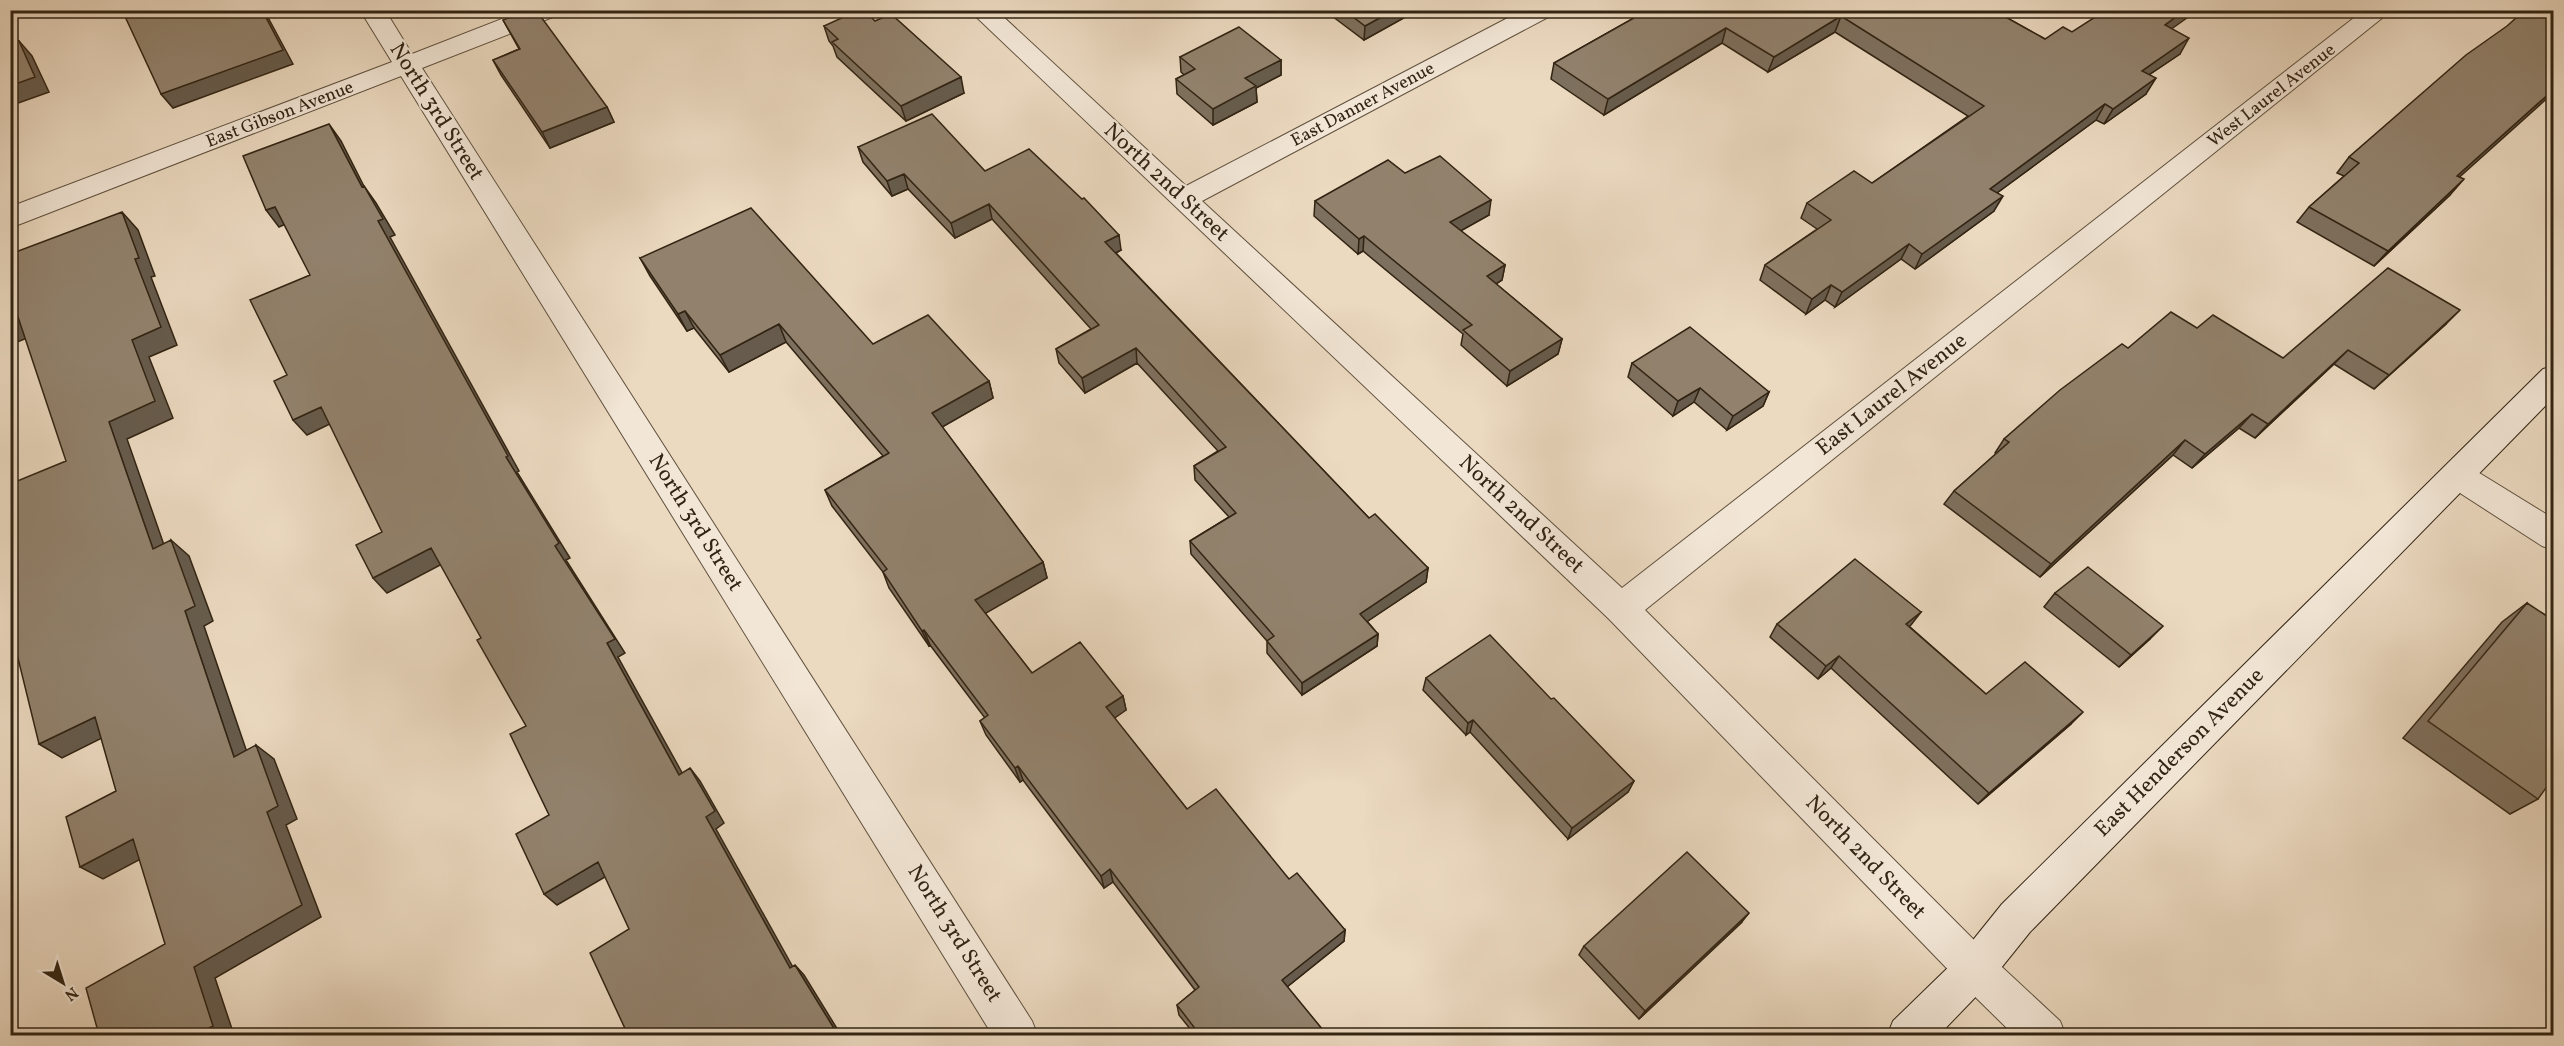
<svg xmlns="http://www.w3.org/2000/svg" width="2564" height="1046" viewBox="0 0 2564 1046" font-family="Vollkorn,serif">
<style>
.lines{fill:none;stroke-linecap:round;stroke-linejoin:round}
.street-casing{stroke:#60513e;stroke-width:2}
.secondary-casing{stroke:#322413;stroke-width:2}
.street{fill:#f2e6d6;fill-rule:evenodd}
.secondary{fill:#f2e6d6;fill-rule:evenodd}
.wall{fill:#7e705e;stroke:#322413;stroke-width:1.5}
.shaded-wall{fill:#665b4c;stroke:#322413;stroke-width:1.5}
.building{fill:#92826d;stroke:#322413;stroke-width:1.5}
.labels{text-anchor:middle;dominant-baseline:central;stroke-width:4.5;stroke-linejoin:round;paint-order:stroke}
.far-street-label{font-size:18px;fill:#322413;stroke:#f2e6d6}
.street-label{font-size:22px;fill:#322413;stroke:#f2e6d6}
</style>
<rect width="100%" height="100%" fill="#ebd9c0"/>
<filter id="stains"><feTurbulence type="fractalNoise" baseFrequency=".00333" numOctaves="4"/><feColorMatrix values="0 0 0 0 .2 0 0 0 0 .09 0 0 0 0 .02 0 0 0 .5 -.17"/></filter>
<radialGradient id="worn" r=".72"><stop offset=".6" stop-color="#630" stop-opacity="0"/><stop offset="1" stop-color="#630" stop-opacity=".3"/></radialGradient>
<g class="lines">
<defs>
<path id="street" d="M 360,10 L 385,10 L 412,54 L 525,10 L 561,10 L 558,15 L 422,68 L 1032,1021 L 1038,1036 L 993,1036 L 401,76 L 10,228 L 10,207 L 392,62 Z
M 969,10 L 996,10 L 1186,186 L 1523,10 L 1555,10 L 1552,15 L 1202,201 L 1622,588 L 2364,10 L 2392,10 L 1645,610 L 1989,955 L 2060,1021 L 2066,1036 L 2015,1036 L 1961,983 L 1609,619 Z
M 2457,462 L 2468,466 L 2554,519 L 2554,550 L 2542,546 L 2446,484 L 2441,475 L 2446,466 Z"/>
<path id="secondary" d="M 2554,366 L 2554,397 L 2030,932 L 1989,983 L 1938,1036 L 1887,1036 L 1893,1021 L 1961,955 L 2002,904 L 2543,369 Z"/>
</defs>
<use href="#street" class="street-casing"/>
<use href="#secondary" class="secondary-casing"/>
<use href="#street" class="street"/>
<use href="#secondary" class="secondary"/>
</g>
<path class="wall" d="M 1324,10 L 1418,10 L 1364,40 Z
M 1648,10 L 1993,10 L 2045,39 L 2072,32 L 2172,29 L 2180,54 L 2149,75 L 2146,94 L 2104,124 L 2096,120 L 1997,193 L 1994,211 L 1915,269 L 1901,259 L 1835,307 L 1825,300 L 1806,314 L 1760,280 L 1765,265 L 1817,229 L 1801,218 L 1807,203 L 1872,183 L 1968,116 L 1835,32 L 1768,72 L 1722,43 L 1604,115 L 1551,79 L 1554,63 Z
M 503,20 L 607,107 L 614,122 L 550,148 L 501,75 L 493,60 L 519,49 Z
M 875,21 L 964,93 L 906,121 L 837,57 L 833,46 L 829,41 L 824,26 Z
M 1180,57 L 1281,60 L 1281,75 L 1256,88 L 1257,102 L 1213,125 L 1177,94 L 1176,79 L 1184,75 L 1181,72 Z
M 858,147 L 985,171 L 1121,250 L 1116,253 L 1369,518 L 1428,568 L 1426,582 L 1367,621 L 1378,634 L 1377,646 L 1302,695 L 1267,653 L 1267,641 L 1191,554 L 1190,541 L 1229,517 L 1195,480 L 1194,466 L 1218,451 L 1137,363 L 1085,393 L 1059,363 L 1056,349 L 1091,329 L 992,219 L 955,238 L 908,189 L 892,196 L 863,162 Z
M 2349,157 L 2460,177 L 2450,195 L 2374,266 L 2297,222 L 2309,207 L 2344,176 L 2337,173 Z
M 1405,173 L 1489,215 L 1460,231 L 1505,265 L 1502,280 L 1496,284 L 1562,339 L 1558,354 L 1507,386 L 1461,345 L 1463,334 L 1363,251 L 1358,254 L 1314,216 L 1315,201 Z
M 640,258 L 873,344 L 989,381 L 993,398 L 942,427 L 1043,562 L 1047,578 L 985,613 L 1032,673 L 1123,696 L 1126,710 L 1114,718 L 1187,809 L 1289,879 L 1345,930 L 1344,941 L 1287,987 L 1327,1035 L 1195,1035 L 1179,1015 L 1177,1005 L 1195,990 L 1113,882 L 1104,888 L 1023,780 L 1020,782 L 986,735 L 980,721 L 985,718 L 930,645 L 929,646 L 889,588 L 883,572 L 832,506 L 825,490 L 883,456 L 786,342 L 729,372 L 694,328 L 687,331 L 650,276 Z
M 2445,325 L 2374,389 L 2334,364 L 2255,438 L 2239,428 L 2192,468 L 2173,455 L 2040,577 L 1944,504 L 1954,491 L 1996,454 L 1995,453 L 2004,439 L 2128,348 L 2197,328 L 2283,358 Z
M 1632,363 L 1769,392 L 1763,406 L 1727,430 L 1694,402 L 1673,416 L 1628,377 Z
M 2055,593 L 2150,639 L 2119,667 L 2044,607 Z
M 2527,603 L 2538,799 L 2510,814 L 2403,738 L 2502,622 Z
M 1921,612 L 1909,626 L 1986,694 L 2071,724 L 1978,804 L 1831,668 L 1818,679 L 1770,637 L 1777,624 Z
M 1426,678 L 1551,699 L 1634,781 L 1628,792 L 1568,839 L 1470,732 L 1466,735 L 1423,690 Z
M 1741,923 L 1639,1019 L 1579,955 L 1584,946 Z"/>
<path class="shaded-wall" d="M 262,10 L 264,10 L 293,64 L 173,108 L 161,94 Z
M 1394,10 L 1418,10 L 1364,40 L 1365,26 Z
M 2185,10 L 2198,10 L 2156,40 L 2165,25 Z
M 1841,16 L 1835,32 L 1768,72 L 1774,57 Z
M 1726,28 L 1722,43 L 1604,115 L 1608,99 Z
M 2189,38 L 2180,54 L 2132,86 L 2142,71 Z
M 19,41 L 32,56 L 49,92 L 10,106 L 10,86 Z
M 1281,60 L 1281,75 L 1256,88 L 1257,102 L 1213,125 L 1213,109 L 1245,78 Z
M 961,77 L 964,93 L 906,121 L 901,106 Z
M 2156,78 L 2146,94 L 2104,124 L 2113,109 Z
M 2553,90 L 2553,93 L 2444,191 L 2457,176 Z
M 2105,104 L 2096,120 L 1982,204 L 1990,189 Z
M 607,107 L 614,122 L 550,148 L 542,132 Z
M 329,124 L 341,141 L 373,204 L 362,187 Z
M 904,174 L 908,189 L 892,196 L 887,181 Z
M 2464,179 L 2450,195 L 2374,266 L 2388,251 Z
M 364,186 L 376,203 L 395,235 L 390,237 L 519,471 L 517,472 L 570,558 L 566,560 L 625,653 L 618,657 L 690,787 L 679,775 L 607,643 L 555,546 L 506,457 L 378,221 Z
M 2003,196 L 1994,211 L 1915,269 L 1922,254 Z
M 1491,200 L 1489,215 L 1448,238 L 1450,222 Z
M 989,204 L 992,219 L 955,238 L 951,223 Z
M 275,207 L 288,223 L 279,227 L 266,210 Z
M 122,212 L 138,230 L 155,276 L 151,277 L 177,345 L 149,357 L 173,418 L 127,439 L 171,565 L 153,549 L 109,422 L 132,340 L 135,259 Z
M 1119,235 L 1121,250 L 1107,257 L 1105,242 Z
M 1364,236 L 1363,251 L 1358,254 L 1359,239 Z
M 1909,244 L 1901,259 L 1835,307 L 1842,292 Z
M 1505,265 L 1502,280 L 1485,291 L 1487,276 Z
M 1831,285 L 1825,300 L 1806,314 L 1812,299 Z
M 2460,310 L 2445,325 L 2374,389 L 2389,375 Z
M 685,311 L 694,328 L 687,331 L 678,314 Z
M 18,317 L 37,334 L 10,345 L 10,320 Z
M 779,324 L 786,342 L 729,372 L 720,355 Z
M 1562,339 L 1558,354 L 1507,386 L 1510,371 Z
M 1136,348 L 1137,363 L 1085,393 L 1082,378 Z
M 2348,350 L 2334,364 L 2255,438 L 2268,424 Z
M 989,381 L 993,398 L 937,430 L 932,413 Z
M 1700,388 L 1694,402 L 1673,416 L 1678,401 Z
M 1769,392 L 1763,406 L 1727,430 L 1733,416 Z
M 321,407 L 334,422 L 307,435 L 293,420 Z
M 2252,414 L 2239,428 L 2192,468 L 2205,454 Z
M 2185,440 L 2173,455 L 2040,577 L 2051,564 Z
M 171,540 L 189,556 L 213,621 L 204,626 L 253,770 L 234,757 L 185,611 Z
M 431,548 L 444,563 L 387,593 L 373,578 Z
M 1043,562 L 1047,578 L 981,616 L 975,600 Z
M 1428,568 L 1426,582 L 1359,627 L 1360,614 Z
M 1921,612 L 1911,625 L 1897,637 L 1906,624 Z
M 2163,626 L 2150,639 L 2119,667 L 2131,655 Z
M 924,630 L 930,645 L 929,646 L 922,631 Z
M 1378,634 L 1377,646 L 1302,695 L 1302,683 Z
M 17,654 L 33,672 L 11,657 Z
M 1839,656 L 1831,668 L 1818,679 L 1826,666 Z
M 1123,696 L 1126,710 L 1109,722 L 1106,707 Z
M 2083,712 L 2071,724 L 1978,804 L 1989,793 Z
M 95,717 L 116,731 L 62,758 L 39,744 Z
M 1473,720 L 1470,732 L 1466,735 L 1468,723 Z
M 256,745 L 274,759 L 297,819 L 286,825 L 321,917 L 215,978 L 234,1035 L 196,1035 L 194,967 L 267,812 Z
M 1018,766 L 1023,780 L 1020,782 L 1015,768 Z
M 690,768 L 700,781 L 724,823 L 716,829 L 799,978 L 790,968 L 706,817 Z
M 1634,781 L 1628,792 L 1568,839 L 1572,828 Z
M 133,839 L 154,852 L 103,879 L 80,867 Z
M 598,862 L 610,874 L 557,905 L 544,894 Z
M 1110,869 L 1113,882 L 1104,888 L 1101,876 Z
M 1749,913 L 1741,923 L 1639,1019 L 1645,1011 Z
M 1345,930 L 1344,941 L 1282,991 L 1282,980 Z
M 795,965 L 804,975 L 841,1035 L 838,1035 Z"/>
<path class="building" d="M 122,10 L 262,10 L 283,50 L 161,94 Z
M 528,10 L 536,10 L 607,107 L 542,132 L 493,60 L 520,49 L 503,20 Z
M 859,10 L 864,10 L 875,21 L 891,14 L 961,77 L 901,106 L 832,42 L 838,39 L 824,26 Z
M 1344,10 L 1394,10 L 1365,26 Z
M 1648,10 L 1993,10 L 2045,39 L 2063,27 L 2072,32 L 2106,10 L 2185,10 L 2165,25 L 2189,38 L 2142,71 L 2156,78 L 2113,109 L 2105,104 L 1990,189 L 2003,196 L 1922,254 L 1909,244 L 1842,292 L 1831,285 L 1812,299 L 1765,265 L 1831,220 L 1807,203 L 1854,171 L 1872,183 L 1984,106 L 1841,16 L 1774,57 L 1726,28 L 1608,99 L 1554,63 Z
M 2525,10 L 2553,10 L 2553,90 L 2457,176 L 2464,179 L 2388,251 L 2309,207 L 2359,163 L 2349,157 L 2466,55 L 2507,26 Z
M 1239,27 L 1281,60 L 1245,78 L 1256,86 L 1213,109 L 1176,79 L 1195,69 L 1180,57 Z
M 19,41 L 35,77 L 10,86 L 10,44 Z
M 932,114 L 985,171 L 1029,149 L 1082,199 L 1084,198 L 1119,235 L 1105,242 L 1369,518 L 1375,514 L 1428,568 L 1360,614 L 1378,634 L 1302,683 L 1267,641 L 1274,636 L 1190,541 L 1236,513 L 1194,466 L 1226,447 L 1136,348 L 1082,378 L 1056,349 L 1099,325 L 989,204 L 951,223 L 904,174 L 887,181 L 858,147 Z
M 329,124 L 362,187 L 364,186 L 383,219 L 378,221 L 508,456 L 506,457 L 559,543 L 555,546 L 615,639 L 607,643 L 679,775 L 690,768 L 715,811 L 706,817 L 790,968 L 795,965 L 838,1035 L 628,1035 L 590,953 L 629,929 L 598,862 L 544,894 L 516,834 L 549,815 L 510,734 L 526,726 L 477,640 L 481,638 L 431,548 L 373,578 L 356,545 L 382,532 L 321,407 L 293,420 L 274,381 L 287,375 L 250,300 L 310,275 L 275,207 L 266,210 L 243,156 Z
M 1440,156 L 1491,200 L 1450,222 L 1505,265 L 1487,276 L 1562,339 L 1510,371 L 1463,330 L 1472,325 L 1364,236 L 1359,239 L 1315,201 L 1388,160 L 1405,173 Z
M 751,208 L 873,344 L 928,315 L 989,381 L 932,413 L 1043,562 L 975,600 L 1032,673 L 1080,642 L 1123,696 L 1106,707 L 1187,809 L 1216,789 L 1289,879 L 1297,873 L 1345,930 L 1282,980 L 1327,1035 L 1200,1035 L 1177,1005 L 1199,987 L 1110,869 L 1101,876 L 1018,766 L 1015,768 L 980,721 L 988,715 L 924,630 L 922,631 L 883,572 L 887,569 L 825,490 L 889,453 L 779,324 L 720,355 L 685,311 L 678,314 L 640,258 Z
M 122,212 L 139,258 L 135,259 L 161,327 L 132,340 L 155,401 L 109,422 L 153,549 L 171,540 L 195,606 L 185,611 L 234,757 L 256,745 L 278,806 L 267,812 L 302,905 L 194,967 L 213,1026 L 196,1035 L 99,1035 L 86,988 L 165,944 L 133,839 L 80,867 L 66,817 L 116,791 L 95,717 L 39,744 L 17,654 L 11,657 L 10,654 L 10,484 L 66,461 L 18,317 L 10,320 L 10,259 L 14,257 L 13,253 Z
M 2388,268 L 2460,310 L 2389,375 L 2348,350 L 2268,424 L 2252,414 L 2205,454 L 2185,440 L 2051,564 L 1954,491 L 2009,442 L 2004,439 L 2060,390 L 2122,344 L 2128,348 L 2171,312 L 2197,328 L 2213,315 L 2283,358 Z
M 1690,327 L 1769,392 L 1733,416 L 1700,388 L 1678,401 L 1632,363 Z
M 1855,559 L 1921,612 L 1906,624 L 1986,694 L 2025,662 L 2083,712 L 1989,793 L 1839,656 L 1826,666 L 1777,624 Z
M 2088,567 L 2163,626 L 2131,655 L 2055,593 Z
M 2527,603 L 2553,620 L 2553,778 L 2538,799 L 2428,721 Z
M 1490,635 L 1551,699 L 1554,698 L 1634,781 L 1572,828 L 1473,720 L 1468,723 L 1426,678 Z
M 1687,852 L 1749,913 L 1645,1011 L 1584,946 Z"/>
<g class="labels">
<g class="far-street-label">
<text transform="translate(2272 96) rotate(-38)">West Laurel Avenue</text>
<text transform="translate(1363 105) rotate(-28)">East Danner Avenue</text>
<text transform="translate(280 115) rotate(-21)">East Gibson Avenue</text>
</g>
<g class="street-label">
<text transform="translate(436 112) rotate(58)">North 3rd Street</text>
<text transform="translate(1166 183) rotate(43)">North 2nd Street</text>
<text transform="translate(1892 395) rotate(-38)">East Laurel Avenue</text>
<text transform="translate(1521 515) rotate(43)">North 2nd Street</text>
<text transform="translate(695 523) rotate(58)">North 3rd Street</text>
<text transform="translate(2180 753) rotate(-45)">East Henderson Avenue</text>
<text transform="translate(1865 858) rotate(46)">North 2nd Street</text>
<text transform="translate(954 934) rotate(58)">North 3rd Street</text>
</g>
</g>
<rect width="2564" height="1046" fill="none" stroke="#ebd9c0" stroke-width="36"/>
<rect x="12" y="12" width="2540" height="1022" fill="none" stroke="#322413" stroke-width="3"/>
<rect x="18" y="18" width="2528" height="1010" fill="none" stroke="#322413" stroke-width="1.5"/>
<g transform="translate(63 983) rotate(142)" stroke="#f2e6d6" stroke-width="4.5" paint-order="stroke">
<path d="M0-4.5L10 22L0 15L-10 22Z" fill="#322413"/>
<text y="-9" font-size="16" font-weight="bold" text-anchor="middle" fill="#322413">N</text>
</g>
<rect width="100%" height="100%" filter="url(#stains)"/>
<rect width="100%" height="100%" fill="url(#worn)"/>
</svg>
